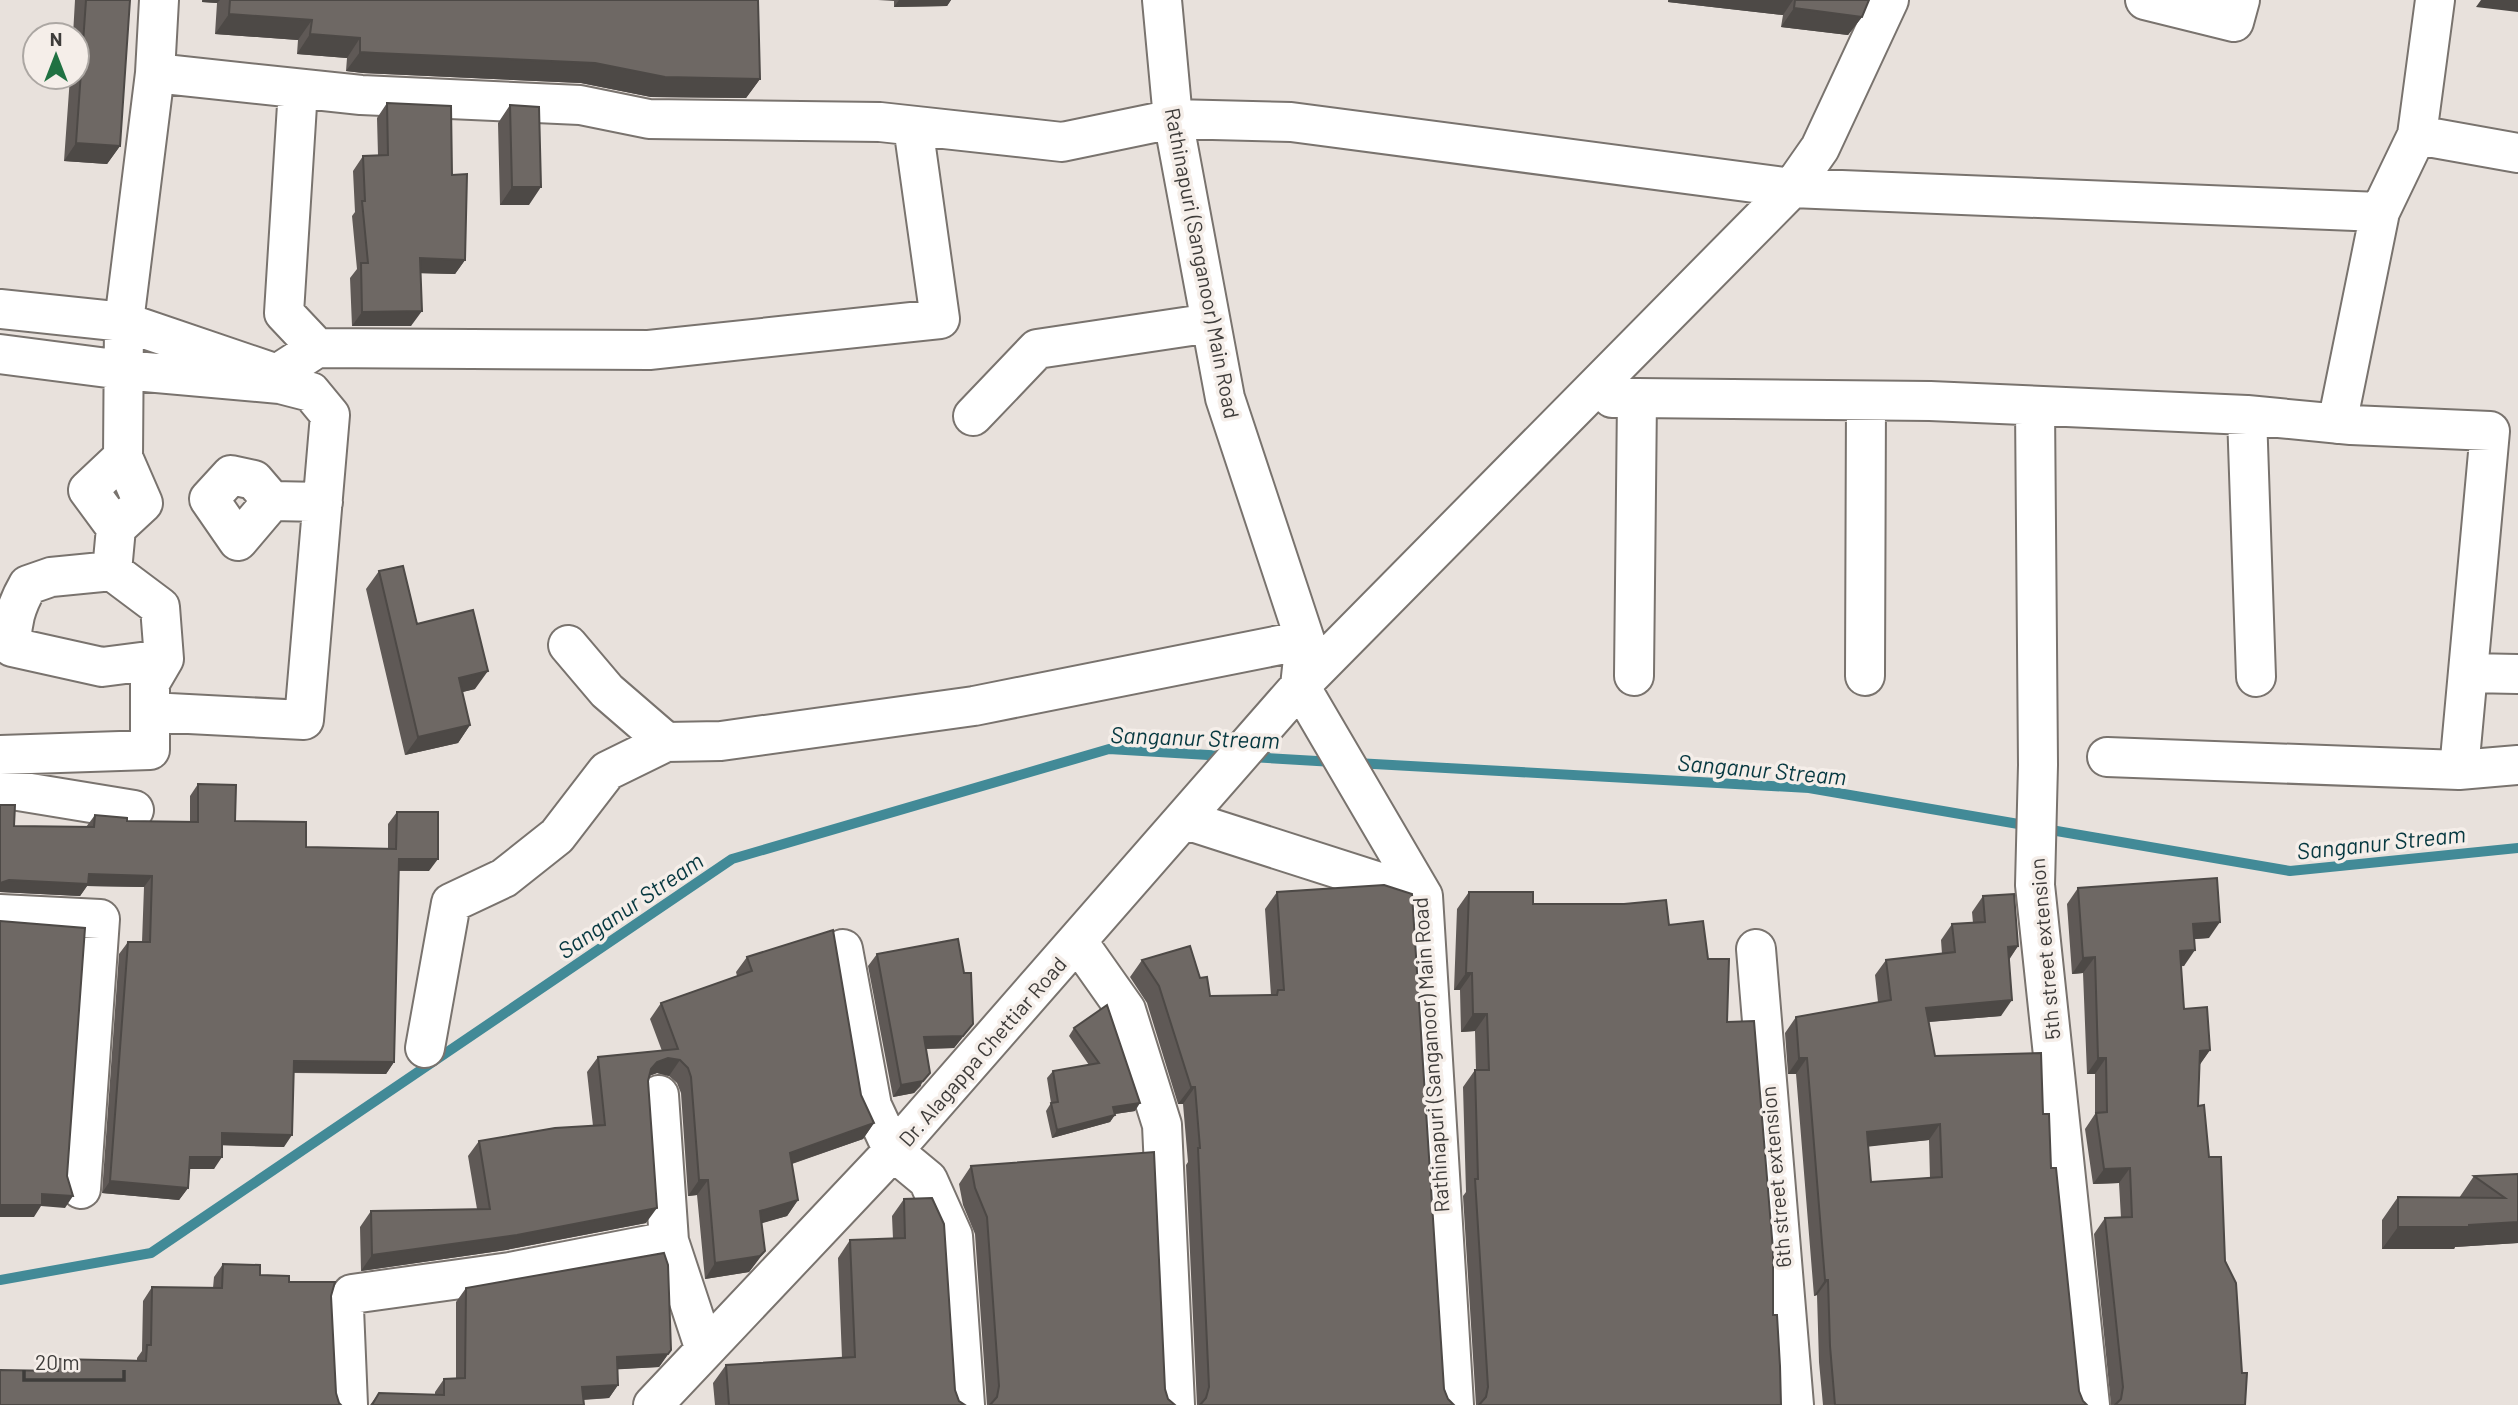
<svg xmlns="http://www.w3.org/2000/svg" width="2518" height="1405" viewBox="0 0 2518 1405" font-family="Barlow,sans-serif">
<style>
.lines{fill:none;stroke-linecap:round;stroke-linejoin:round}
.stream{stroke:#428a97;stroke-width:10}
.minor-casing{stroke:#79736e;stroke-width:42}
.minor{stroke:#fff;stroke-width:38}
.wall{fill:#5f5956;fill-rule:evenodd}
.shaded-wall{fill:#4d4946}
.building{fill:#6e6864;stroke:#4d4946;stroke-width:2;fill-rule:evenodd}
.labels{text-anchor:middle;dominant-baseline:central;stroke-width:7;stroke-linejoin:round;paint-order:stroke}
.street-label{font-size:21px;fill:#3e3c3a;stroke:#f5eee9}
.water-label{font-size:23px;font-style:italic;fill:#063840;stroke:#f5eee9}
</style>
<rect width="100%" height="100%" fill="#e8e1dc"/>
<g class="lines">
<path class="stream" d="M 1251,757 L 1334,762
M 1356,763 L 1809,788 L 2030,826
M 2045,829 L 2290,871 L 2518,848
M 0,1280 L 151,1253 L 732,859 L 1109,749 L 1225,756"/>
<defs>
<path id="minor" d="M 1162,0 L 1173,119 L 1225,398 L 1305,640 L 1300,686 L 1423,896 L 1454,1405
M 2145,0 L 2234,22 L 2240,0
M 155,73 L 159,0
M 298,89 L 284,313 L 317,348
M 2417,135 L 2435,0
M 0,309 L 124,322 L 155,73 L 361,95 L 580,105 L 649,119 L 880,122 L 1062,142 L 1173,119 L 1291,122 L 1792,188 L 2380,212
M 0,354 L 123,370 L 280,384 L 311,392 L 330,415 L 304,720 L 150,712
M 1612,398 L 1637,398 L 1634,676
M 1637,398 L 1930,401 L 2247,415 L 2351,425 L 2490,431 L 2459,770
M 2035,406 L 2038,765 L 2035,885 L 2090,1405
M 2247,415 L 2256,677
M 973,416 L 1037,349 L 1211,323
M 2337,424 L 2380,212 L 2417,135 L 2518,153
M 272,501 L 238,541 L 209,499 L 231,475 L 254,480 L 272,501 L 323,502
M 116,528 L 88,490 L 123,457
M 112,571 L 51,577 L 28,585 C 16,606 11,623 12,647 L 102,667 L 164,659
M 568,645 L 607,691 L 666,742
M 2468,673 L 2518,674
M 1865,676 L 1866,401
M 0,755 L 150,750 L 150,683 L 164,659 L 160,607 L 112,571 L 116,528 L 143,503 L 123,457 L 124,322 L 277,374 L 317,348 L 649,350 L 940,319 L 913,126
M 2107,757 L 2459,770 L 2518,765
M 0,788 L 134,810
M 1186,820 L 1423,896
M 0,914 L 100,919 L 81,1189
M 1078,942 L 1126,1010 L 1162,1125 L 1175,1405
M 843,949 L 872,1106 L 893,1151 L 928,1180 L 953,1236 L 965,1405
M 1756,949 L 1794,1405
M 425,1048 L 451,903 L 504,878 L 557,836 L 607,771 L 666,742 L 721,741 L 974,706 L 1305,640
M 659,1095 L 669,1241 L 705,1350
M 348,1405 L 344,1308 L 352,1294 L 510,1272 L 669,1241
M 653,1405 L 893,1151 L 1300,686 L 1792,188 L 1820,148 L 1889,0"/>
</defs>
<use href="#minor" class="minor-casing"/>
<use href="#minor" class="minor"/>
</g>
<path class="wall" d="M 75,0 L 130,0 L 120,146 L 107,164 L 64,161 L 70,77 L 77,77 L 77,35 L 73,35 Z
M 202,0 L 758,0 L 760,79 L 746,98 L 651,97 L 581,83 L 363,73 L 346,71 L 347,58 L 297,54 L 298,40 L 215,34 L 217,3 L 202,2 Z
M 878,0 L 951,0 L 947,6 L 894,7 L 894,1 Z
M 1668,0 L 1869,0 L 1862,17 L 1848,35 L 1781,27 L 1783,15 L 1668,2 Z
M 387,103 L 452,175 L 465,260 L 455,274 L 421,273 L 411,326 L 352,326 L 350,278 L 357,269 L 352,216 L 355,212 L 353,171 L 363,156 L 378,155 L 377,118 Z
M 510,105 L 529,205 L 500,205 L 498,123 Z
M 379,571 L 417,624 L 475,689 L 462,692 L 470,725 L 458,743 L 405,755 L 366,589 Z
M 198,784 L 235,821 L 306,847 L 388,849 L 388,824 L 397,812 L 429,871 L 399,871 L 394,1062 L 386,1074 L 294,1073 L 284,1147 L 222,1145 L 214,1169 L 189,1169 L 188,1188 L 179,1200 L 102,1193 L 119,954 L 128,942 L 142,942 L 144,887 L 87,886 L 80,896 L 0,892 L 0,805 L 14,826 L 86,827 L 95,815 L 127,821 L 190,822 L 190,796 Z
M 2078,888 L 2209,938 L 2194,939 L 2184,966 L 2181,966 L 2184,1009 L 2210,1050 L 2199,1065 L 2198,1106 L 2209,1157 L 2242,1373 L 2245,1405 L 2111,1405 L 2094,1234 L 2105,1218 L 2121,1218 L 2119,1183 L 2093,1184 L 2085,1129 L 2095,1114 L 2095,1074 L 2087,1074 L 2083,973 L 2072,974 L 2067,904 Z
M 1277,892 L 1448,1399 L 1454,1405 L 1197,1405 L 1186,1165 L 1188,1162 L 1183,1104 L 1178,1104 L 1147,1003 L 1130,977 L 1142,960 L 1200,978 L 1210,996 L 1271,995 L 1265,909 Z
M 1469,892 L 1533,904 L 1669,925 L 1708,959 L 1727,1022 L 1773,1315 L 1781,1405 L 1476,1405 L 1463,1196 L 1466,1192 L 1463,1087 L 1475,1070 L 1476,1070 L 1475,1031 L 1461,1032 L 1460,990 L 1454,990 L 1457,909 Z
M 1983,896 L 2018,946 L 2009,960 L 2001,1016 L 1929,1022 L 1935,1056 L 2043,1114 L 2051,1168 L 2079,1391 L 2083,1401 L 2087,1405 L 1823,1405 L 1819,1362 L 1817,1295 L 1814,1296 L 1796,1074 L 1788,1074 L 1785,1033 L 1796,1017 L 1878,1002 L 1875,975 L 1886,960 L 1942,954 L 1941,940 L 1952,924 L 1973,923 L 1972,912 ZM 1929,1140 L 1930,1178 L 1871,1182 L 1868,1146 Z
M 877,954 L 973,1024 L 954,1048 L 926,1049 L 921,1086 L 914,1093 L 893,1097 L 868,966 Z
M 747,957 L 861,1095 L 874,1123 L 863,1139 L 792,1164 L 798,1200 L 787,1216 L 761,1223 L 765,1251 L 749,1272 L 705,1279 L 697,1195 L 688,1196 L 681,1093 L 677,1083 L 669,1076 L 657,1073 L 649,1076 L 648,1081 L 646,1223 L 506,1250 L 361,1271 L 360,1227 L 371,1211 L 477,1209 L 468,1156 L 479,1141 L 593,1126 L 587,1072 L 598,1057 L 662,1051 L 650,1019 L 661,1003 L 737,976 L 736,972 Z
M 1074,1028 L 1135,1111 L 1115,1114 L 1110,1122 L 1052,1138 L 1046,1111 L 1051,1103 L 1047,1078 L 1053,1071 L 1089,1065 L 1069,1036 Z
M 971,1166 L 1165,1389 L 1168,1399 L 1175,1405 L 987,1405 L 975,1234 L 963,1205 L 959,1184 Z
M 2518,1174 L 2518,1243 L 2455,1247 L 2454,1249 L 2382,1249 L 2382,1220 L 2398,1197 L 2459,1198 L 2474,1176 Z
M 904,1199 L 955,1390 L 959,1401 L 965,1405 L 715,1405 L 713,1383 L 726,1365 L 842,1358 L 838,1258 L 850,1240 L 893,1239 L 892,1216 Z
M 223,1264 L 260,1275 L 289,1282 L 331,1296 L 336,1393 L 50,1371 L 58,1359 L 137,1360 L 137,1358 L 142,1351 L 143,1301 L 152,1287 L 213,1288 L 214,1277 Z
M 466,1288 L 671,1350 L 659,1367 L 617,1369 L 618,1385 L 609,1398 L 584,1400 L 584,1405 L 370,1405 L 379,1393 L 435,1395 L 435,1392 L 444,1379 L 456,1378 L 456,1302 Z"/>
<path class="shaded-wall" d="M 203,0 L 220,0 L 217,3 L 202,2 Z
M 899,0 L 951,0 L 947,6 L 894,7 Z
M 1669,0 L 1793,0 L 1783,15 L 1668,2 Z
M 2481,0 L 2518,0 L 2518,12 L 2476,7 Z
M 1794,8 L 1862,17 L 1848,35 L 1781,27 Z
M 229,14 L 312,20 L 298,40 L 215,34 Z
M 310,34 L 360,38 L 347,58 L 297,54 Z
M 360,52 L 595,63 L 760,79 L 746,98 L 651,97 L 581,83 L 363,73 L 346,71 Z
M 76,143 L 120,146 L 107,164 L 64,161 Z
M 512,187 L 541,187 L 529,205 L 500,205 Z
M 420,258 L 465,260 L 455,274 L 410,273 Z
M 422,311 L 411,326 L 352,326 L 362,312 Z
M 488,671 L 475,689 L 447,696 L 459,678 Z
M 470,725 L 458,743 L 405,755 L 418,737 Z
M 399,859 L 438,859 L 429,871 L 391,870 Z
M 89,874 L 152,876 L 144,887 L 87,886 L 80,896 L 0,892 L 0,883 L 9,880 Z
M 2220,922 L 2209,938 L 2182,940 L 2193,924 Z
M 2018,946 L 2007,962 L 2008,947 Z
M 2195,950 L 2184,966 L 2169,967 L 2180,951 Z
M 2095,957 L 2083,973 L 2072,974 L 2083,958 Z
M 1466,973 L 1472,973 L 1460,990 L 1454,990 Z
M 2012,1000 L 2001,1016 L 1915,1023 L 1926,1008 Z
M 1473,1014 L 1487,1014 L 1475,1031 L 1461,1032 Z
M 973,1024 L 954,1048 L 915,1049 L 924,1037 Z
M 2210,1050 L 2199,1066 L 2200,1051 Z
M 668,1058 L 680,1060 L 669,1076 L 657,1073 L 646,1077 L 651,1069 L 657,1062 Z
M 1799,1058 L 1807,1058 L 1796,1074 L 1788,1074 Z
M 2098,1058 L 2106,1058 L 2095,1074 L 2087,1074 Z
M 294,1061 L 394,1062 L 386,1074 L 286,1072 Z
M 930,1073 L 914,1093 L 893,1097 L 901,1085 Z
M 1191,1087 L 1195,1087 L 1183,1104 L 1178,1104 Z
M 1140,1103 L 1135,1111 L 1108,1115 L 1113,1107 Z
M 1115,1115 L 1110,1122 L 1052,1138 L 1057,1130 Z
M 874,1123 L 863,1139 L 779,1168 L 790,1153 Z
M 1940,1124 L 1929,1140 L 1856,1148 L 1867,1132 Z
M 222,1133 L 292,1135 L 284,1147 L 214,1145 Z
M 190,1157 L 222,1157 L 214,1169 L 182,1169 Z
M 2130,1168 L 2119,1183 L 2093,1184 L 2104,1169 Z
M 699,1180 L 708,1180 L 697,1195 L 688,1196 Z
M 110,1181 L 188,1188 L 179,1200 L 102,1193 Z
M 42,1194 L 73,1196 L 65,1208 L 41,1206 L 34,1217 L 0,1217 L 0,1205 Z
M 798,1200 L 787,1216 L 749,1227 L 760,1211 Z
M 657,1208 L 646,1223 L 506,1250 L 361,1271 L 372,1255 Z
M 2518,1222 L 2518,1243 L 2455,1247 L 2454,1249 L 2382,1249 L 2398,1227 L 2469,1225 Z
M 765,1251 L 749,1272 L 705,1279 L 715,1263 Z
M 1825,1280 L 1828,1280 L 1817,1295 L 1814,1296 Z
M 671,1350 L 659,1367 L 607,1370 L 617,1357 Z
M 618,1385 L 609,1398 L 572,1400 L 582,1387 Z"/>
<path class="building" d="M 86,0 L 130,0 L 120,146 L 76,143 Z
M 230,0 L 758,0 L 760,79 L 665,77 L 595,63 L 376,53 L 360,52 L 360,38 L 310,34 L 312,20 L 229,14 Z
M 1795,0 L 1869,0 L 1862,17 L 1794,8 Z
M 387,103 L 451,106 L 452,175 L 467,174 L 465,260 L 420,258 L 422,311 L 362,312 L 361,263 L 368,263 L 362,201 L 365,201 L 363,156 L 388,155 Z
M 510,105 L 539,107 L 541,187 L 512,187 Z
M 403,566 L 417,624 L 473,610 L 488,671 L 459,678 L 470,725 L 418,737 L 379,571 Z
M 198,784 L 236,785 L 235,821 L 306,822 L 306,847 L 396,849 L 397,812 L 438,812 L 438,859 L 399,859 L 394,1062 L 294,1061 L 292,1135 L 222,1133 L 222,1157 L 190,1157 L 188,1188 L 110,1181 L 128,942 L 150,942 L 152,876 L 89,874 L 88,884 L 9,880 L 0,883 L 0,805 L 15,805 L 14,826 L 94,827 L 95,815 L 127,818 L 127,821 L 198,822 Z
M 2217,878 L 2220,922 L 2193,924 L 2195,950 L 2180,951 L 2184,1009 L 2207,1007 L 2210,1050 L 2200,1051 L 2198,1106 L 2204,1105 L 2209,1157 L 2221,1157 L 2225,1261 L 2236,1283 L 2242,1373 L 2247,1373 L 2245,1405 L 2115,1405 L 2121,1399 L 2123,1387 L 2105,1218 L 2132,1217 L 2130,1168 L 2104,1169 L 2096,1113 L 2107,1112 L 2106,1058 L 2098,1058 L 2095,957 L 2083,958 L 2078,888 Z
M 1384,885 L 1412,894 L 1444,1389 L 1448,1399 L 1454,1405 L 1200,1405 L 1206,1398 L 1209,1387 L 1198,1148 L 1200,1148 L 1195,1087 L 1191,1087 L 1159,986 L 1142,960 L 1190,946 L 1200,978 L 1207,977 L 1210,996 L 1277,995 L 1278,990 L 1284,990 L 1277,892 Z
M 1469,892 L 1533,892 L 1533,904 L 1624,904 L 1666,900 L 1669,925 L 1703,921 L 1708,959 L 1729,959 L 1727,1022 L 1754,1021 L 1773,1250 L 1773,1315 L 1777,1315 L 1780,1366 L 1781,1405 L 1479,1405 L 1486,1397 L 1488,1387 L 1475,1179 L 1478,1179 L 1475,1070 L 1489,1070 L 1487,1014 L 1473,1014 L 1472,973 L 1466,973 Z
M 2014,894 L 2018,946 L 2008,947 L 2012,1000 L 1926,1008 L 1935,1056 L 2041,1053 L 2043,1114 L 2049,1114 L 2051,1168 L 2056,1168 L 2079,1391 L 2083,1401 L 2087,1405 L 1835,1405 L 1830,1346 L 1828,1280 L 1825,1280 L 1807,1058 L 1799,1058 L 1796,1017 L 1891,1000 L 1886,960 L 1955,952 L 1952,924 L 1985,922 L 1983,896 ZM 1940,1124 L 1942,1177 L 1871,1182 L 1867,1132 Z
M 0,921 L 85,928 L 67,1176 L 73,1196 L 42,1194 L 42,1205 L 0,1205 Z
M 833,930 L 861,1095 L 874,1123 L 790,1153 L 798,1200 L 760,1211 L 765,1251 L 760,1256 L 715,1263 L 708,1180 L 699,1180 L 691,1077 L 688,1068 L 680,1060 L 668,1058 L 657,1062 L 651,1069 L 648,1081 L 657,1208 L 517,1235 L 372,1255 L 371,1211 L 490,1209 L 479,1141 L 555,1128 L 605,1125 L 598,1057 L 678,1049 L 661,1003 L 752,971 L 747,957 Z
M 958,939 L 964,973 L 971,973 L 973,1024 L 963,1036 L 924,1037 L 930,1073 L 923,1081 L 901,1085 L 877,954 Z
M 1107,1005 L 1140,1103 L 1113,1107 L 1115,1115 L 1057,1130 L 1051,1103 L 1058,1102 L 1053,1071 L 1099,1063 L 1074,1028 Z
M 1154,1152 L 1165,1389 L 1168,1399 L 1175,1405 L 990,1405 L 997,1397 L 999,1386 L 987,1217 L 975,1188 L 971,1166 Z
M 2518,1174 L 2518,1222 L 2469,1225 L 2469,1227 L 2398,1227 L 2398,1197 L 2505,1198 L 2474,1176 Z
M 932,1198 L 944,1224 L 955,1390 L 959,1401 L 965,1405 L 729,1405 L 726,1365 L 855,1357 L 850,1240 L 905,1238 L 904,1199 Z
M 664,1253 L 668,1265 L 671,1350 L 668,1354 L 617,1357 L 618,1385 L 582,1387 L 584,1405 L 372,1405 L 379,1393 L 444,1395 L 444,1379 L 465,1378 L 466,1288 Z
M 223,1264 L 260,1265 L 260,1275 L 289,1276 L 289,1282 L 335,1282 L 331,1296 L 336,1393 L 339,1403 L 341,1405 L 0,1405 L 0,1370 L 58,1371 L 58,1359 L 146,1361 L 147,1345 L 151,1345 L 152,1287 L 222,1288 Z"/>
<g class="labels">
<g class="street-label">
<text transform="translate(1203 263) rotate(79)">Rathinapuri (Sanganoor) Main Road</text>
<text transform="translate(2044 949) rotate(-95)">5th street extension</text>
<text transform="translate(982 1051) rotate(-49)">Dr. Alagappa Chettiar Road</text>
<text transform="translate(1430 1055) rotate(-94)">Rathinapuri (Sanganoor) Main Road</text>
<text transform="translate(1775 1177) rotate(-95)">6th street extension</text>
</g>
<g class="water-label">
<text transform="translate(1195 737) rotate(2)">Sanganur Stream</text>
<text transform="translate(1762 769) rotate(5)">Sanganur Stream</text>
<text transform="translate(2381 842) rotate(-6)">Sanganur Stream</text>
<text transform="translate(630 905) rotate(-34)">Sanganur Stream</text>
</g>
</g>
<g transform="translate(56 56)"><circle r="33" fill="#f5eee9" stroke="#aca7a3" stroke-width="2"/>
<path d="M0-5L12 26L0 18L-12 26Z" fill="#207142"/>
<text y="-10" font-size="19" font-weight="bold" text-anchor="middle" fill="#3e3c3a">N</text>
</g>
<path d="M24 1370v10h100v-10" fill="none" stroke="#3e3c3a" stroke-width="3.5"/>
<text x="35" y="1370" font-size="21" fill="#3e3c3a" stroke="#f5eee9" stroke-width="5" paint-order="stroke">20 m</text>
</svg>
